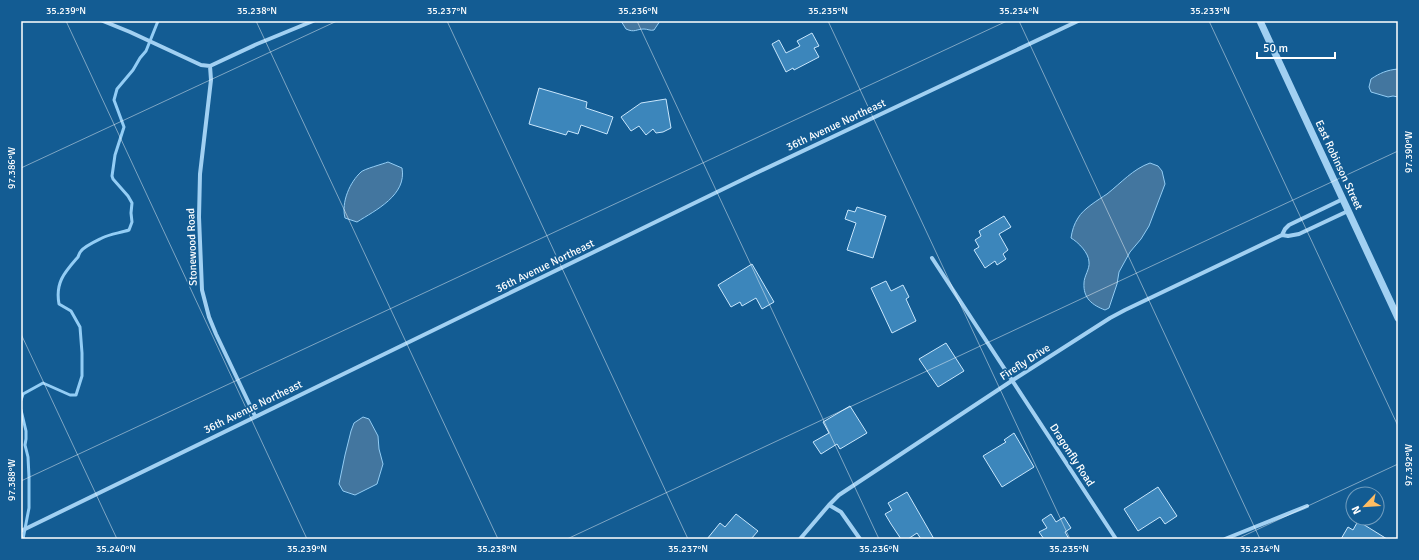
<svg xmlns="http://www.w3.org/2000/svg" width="1419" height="560" viewBox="0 0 1419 560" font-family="Signika,sans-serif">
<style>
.water{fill:#43769f;stroke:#93cdf5}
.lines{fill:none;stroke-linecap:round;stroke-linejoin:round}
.stream{stroke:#93cdf5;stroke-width:3}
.building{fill:#3c86bb;stroke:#c9e7fd}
.minor{stroke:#a1d0f2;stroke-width:4}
.tertiary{stroke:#a1d0f2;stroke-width:7}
.ticks{fill:none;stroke:#fff;stroke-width:1;stroke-opacity:0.45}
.labels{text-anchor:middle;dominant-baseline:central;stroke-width:3.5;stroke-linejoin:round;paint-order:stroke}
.street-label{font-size:11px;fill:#fff;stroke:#135c93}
.neatline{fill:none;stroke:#fff;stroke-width:1.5}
.ticks-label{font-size:10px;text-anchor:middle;fill:#fff}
</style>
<rect width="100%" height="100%" fill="#135c93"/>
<path class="water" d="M 621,21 L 660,21 L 654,30 C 650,31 648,29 644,29 C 636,29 635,33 626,29 Z
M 1398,69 L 1398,97 L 1393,96 L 1388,97 L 1371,92 L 1369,87 L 1371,79 C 1380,73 1387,70 1398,69 Z
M 388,162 L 402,168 C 407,195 376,210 357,222 L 345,218 C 341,202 350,182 361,172 C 364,169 383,164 388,162 Z
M 1150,163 L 1158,166 L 1162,171 L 1165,184 L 1149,226 L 1141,239 L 1130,252 L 1119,272 L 1117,284 L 1109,308 L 1105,310 C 1092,305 1083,298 1084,283 C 1084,276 1090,269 1089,262 C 1089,253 1078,242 1071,238 C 1072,231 1074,224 1078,218 C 1083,209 1098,200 1107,194 C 1121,183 1133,169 1150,163 Z
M 363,417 L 369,419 L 378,436 L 379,449 L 383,464 L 377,484 L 355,495 L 343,491 L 339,484 L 345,455 L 351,431 L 354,423 Z"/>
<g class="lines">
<path class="stream" d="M 21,400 L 23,394 L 43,383 L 70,395 L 76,395 L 82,376 L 82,353 L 80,327 L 71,311 L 59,304 C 55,282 65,272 78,257 C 79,255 79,253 81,251 C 85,246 96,241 102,238 C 110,234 120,233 129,230 L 132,222 L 131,213 L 132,203 L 128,196 L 113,179 L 112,176 L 115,155 L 124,127 L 114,100 L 117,89 L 133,70 L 140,58 L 146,51 L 158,21
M 21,410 L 26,431 L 26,439 L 25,445 L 28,457 L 29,477 L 29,508 L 23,539"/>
</g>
<path class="building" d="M 812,33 L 819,46 L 814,48 L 819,57 L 794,70 L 793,68 L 786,72 L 772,44 L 779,40 L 786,53 L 800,46 L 797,41 Z
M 539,88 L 587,102 L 586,108 L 613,117 L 607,134 L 581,125 L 578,134 L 568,131 L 566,135 L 529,124 Z
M 666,99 L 671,128 L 663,132 L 656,133 L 653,129 L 646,135 L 639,126 L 631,131 L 621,117 L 641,103 Z
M 857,207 L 886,216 L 873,258 L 847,250 L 856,223 L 845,219 L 848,210 L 855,212 Z
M 1004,216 L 1011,227 L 999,234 L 1008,250 L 1003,254 L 1006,259 L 997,265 L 995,261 L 985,268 L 974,250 L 979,247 L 975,240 L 981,236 L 979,231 Z
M 752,264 L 774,302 L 762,309 L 756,298 L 742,306 L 740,302 L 731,307 L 718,285 Z
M 886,281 L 891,291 L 903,285 L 909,297 L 906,299 L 916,321 L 892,333 L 871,288 Z
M 946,343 L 964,371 L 938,387 L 919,359 Z
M 850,406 L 867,433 L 840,449 L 837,444 L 821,454 L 813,442 L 829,433 L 823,422 Z
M 1014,433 L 1034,467 L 1002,487 L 983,456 L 1006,442 L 1004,440 Z
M 1158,487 L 1177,516 L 1165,524 L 1160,517 L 1138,531 L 1124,509 Z
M 907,492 L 934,539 L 921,539 L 917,533 L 908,539 L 901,539 L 891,524 L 885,514 L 892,510 L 888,503 Z
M 736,514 L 758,531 L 751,539 L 707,539 L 720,523 L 725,527 Z
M 1051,514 L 1056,522 L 1064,517 L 1071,528 L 1065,532 L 1069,539 L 1044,539 L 1039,532 L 1047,528 L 1042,520 Z
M 1358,521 L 1387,539 L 1341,539 L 1348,527 L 1353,530 Z"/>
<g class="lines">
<path class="minor" d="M 103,21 L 130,32 L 201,65 L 210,66 L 257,44 L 313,21
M 210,66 L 211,80 L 200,174 L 199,217 L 202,290 L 209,317 L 216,334 L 255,416
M 1282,235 L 1285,229 L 1289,225 L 1343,199
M 932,258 L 1116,539
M 829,505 L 841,512 L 860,539
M 21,531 L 752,175 L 1078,21
M 800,539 L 829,505 L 839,495 L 1013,380 L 1110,318 L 1125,310 L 1282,235 L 1288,236 L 1299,234 L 1348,211
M 1225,539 L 1307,506"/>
<path class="tertiary" d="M 1260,21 L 1398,318"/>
</g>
<path class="ticks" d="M 66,21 L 307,539M 256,21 L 498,539M 447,21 L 688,539M 637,21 L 879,539M 828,21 L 1070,539M 1019,21 L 1260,539M 1209,21 L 1398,426M 21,168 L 337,21M 21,334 L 117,539M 21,481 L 1007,21M 567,539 L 1398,151M 1237,539 L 1398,464"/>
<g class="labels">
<g class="street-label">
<text transform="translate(836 125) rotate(-25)">36th Avenue Northeast</text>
<text transform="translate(1339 165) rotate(65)">East Robinson Street</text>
<text transform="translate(192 247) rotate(-92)">Stonewood Road</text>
<text transform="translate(545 266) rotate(-26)">36th Avenue Northeast</text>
<text transform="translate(1025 362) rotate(-33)">Firefly Drive</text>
<text transform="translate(253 407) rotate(-26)">36th Avenue Northeast</text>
<text transform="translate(1072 455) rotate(57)">Dragonfly Road</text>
</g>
</g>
<rect width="1419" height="560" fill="none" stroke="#135c93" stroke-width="44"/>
<g transform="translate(1365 506) rotate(245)"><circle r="19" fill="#135c93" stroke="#719dbe"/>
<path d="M0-3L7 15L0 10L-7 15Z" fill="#ffbd62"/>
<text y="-6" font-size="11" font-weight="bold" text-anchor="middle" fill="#ffffff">N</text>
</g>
<path d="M1257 52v6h78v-6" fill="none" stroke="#ffffff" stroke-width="2"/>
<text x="1263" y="52" font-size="12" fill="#ffffff" stroke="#135c93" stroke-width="3" paint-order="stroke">50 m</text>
<rect x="22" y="22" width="1375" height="516" class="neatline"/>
<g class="ticks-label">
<text x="66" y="14">35.239°N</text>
<text x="257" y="14">35.238°N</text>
<text x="447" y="14">35.237°N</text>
<text x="638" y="14">35.236°N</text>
<text x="828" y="14">35.235°N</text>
<text x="1019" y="14">35.234°N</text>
<text x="1210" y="14">35.233°N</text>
<text transform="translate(1408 152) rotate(-90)" y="4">97.390°W</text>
<text transform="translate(11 168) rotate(-90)" y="4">97.386°W</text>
<text transform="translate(1408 465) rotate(-90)" y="4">97.392°W</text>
<text transform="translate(11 480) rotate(-90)" y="4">97.388°W</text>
<text x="116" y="552">35.240°N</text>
<text x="307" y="552">35.239°N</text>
<text x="497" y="552">35.238°N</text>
<text x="688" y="552">35.237°N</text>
<text x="879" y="552">35.236°N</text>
<text x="1069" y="552">35.235°N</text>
<text x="1260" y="552">35.234°N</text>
</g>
</svg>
